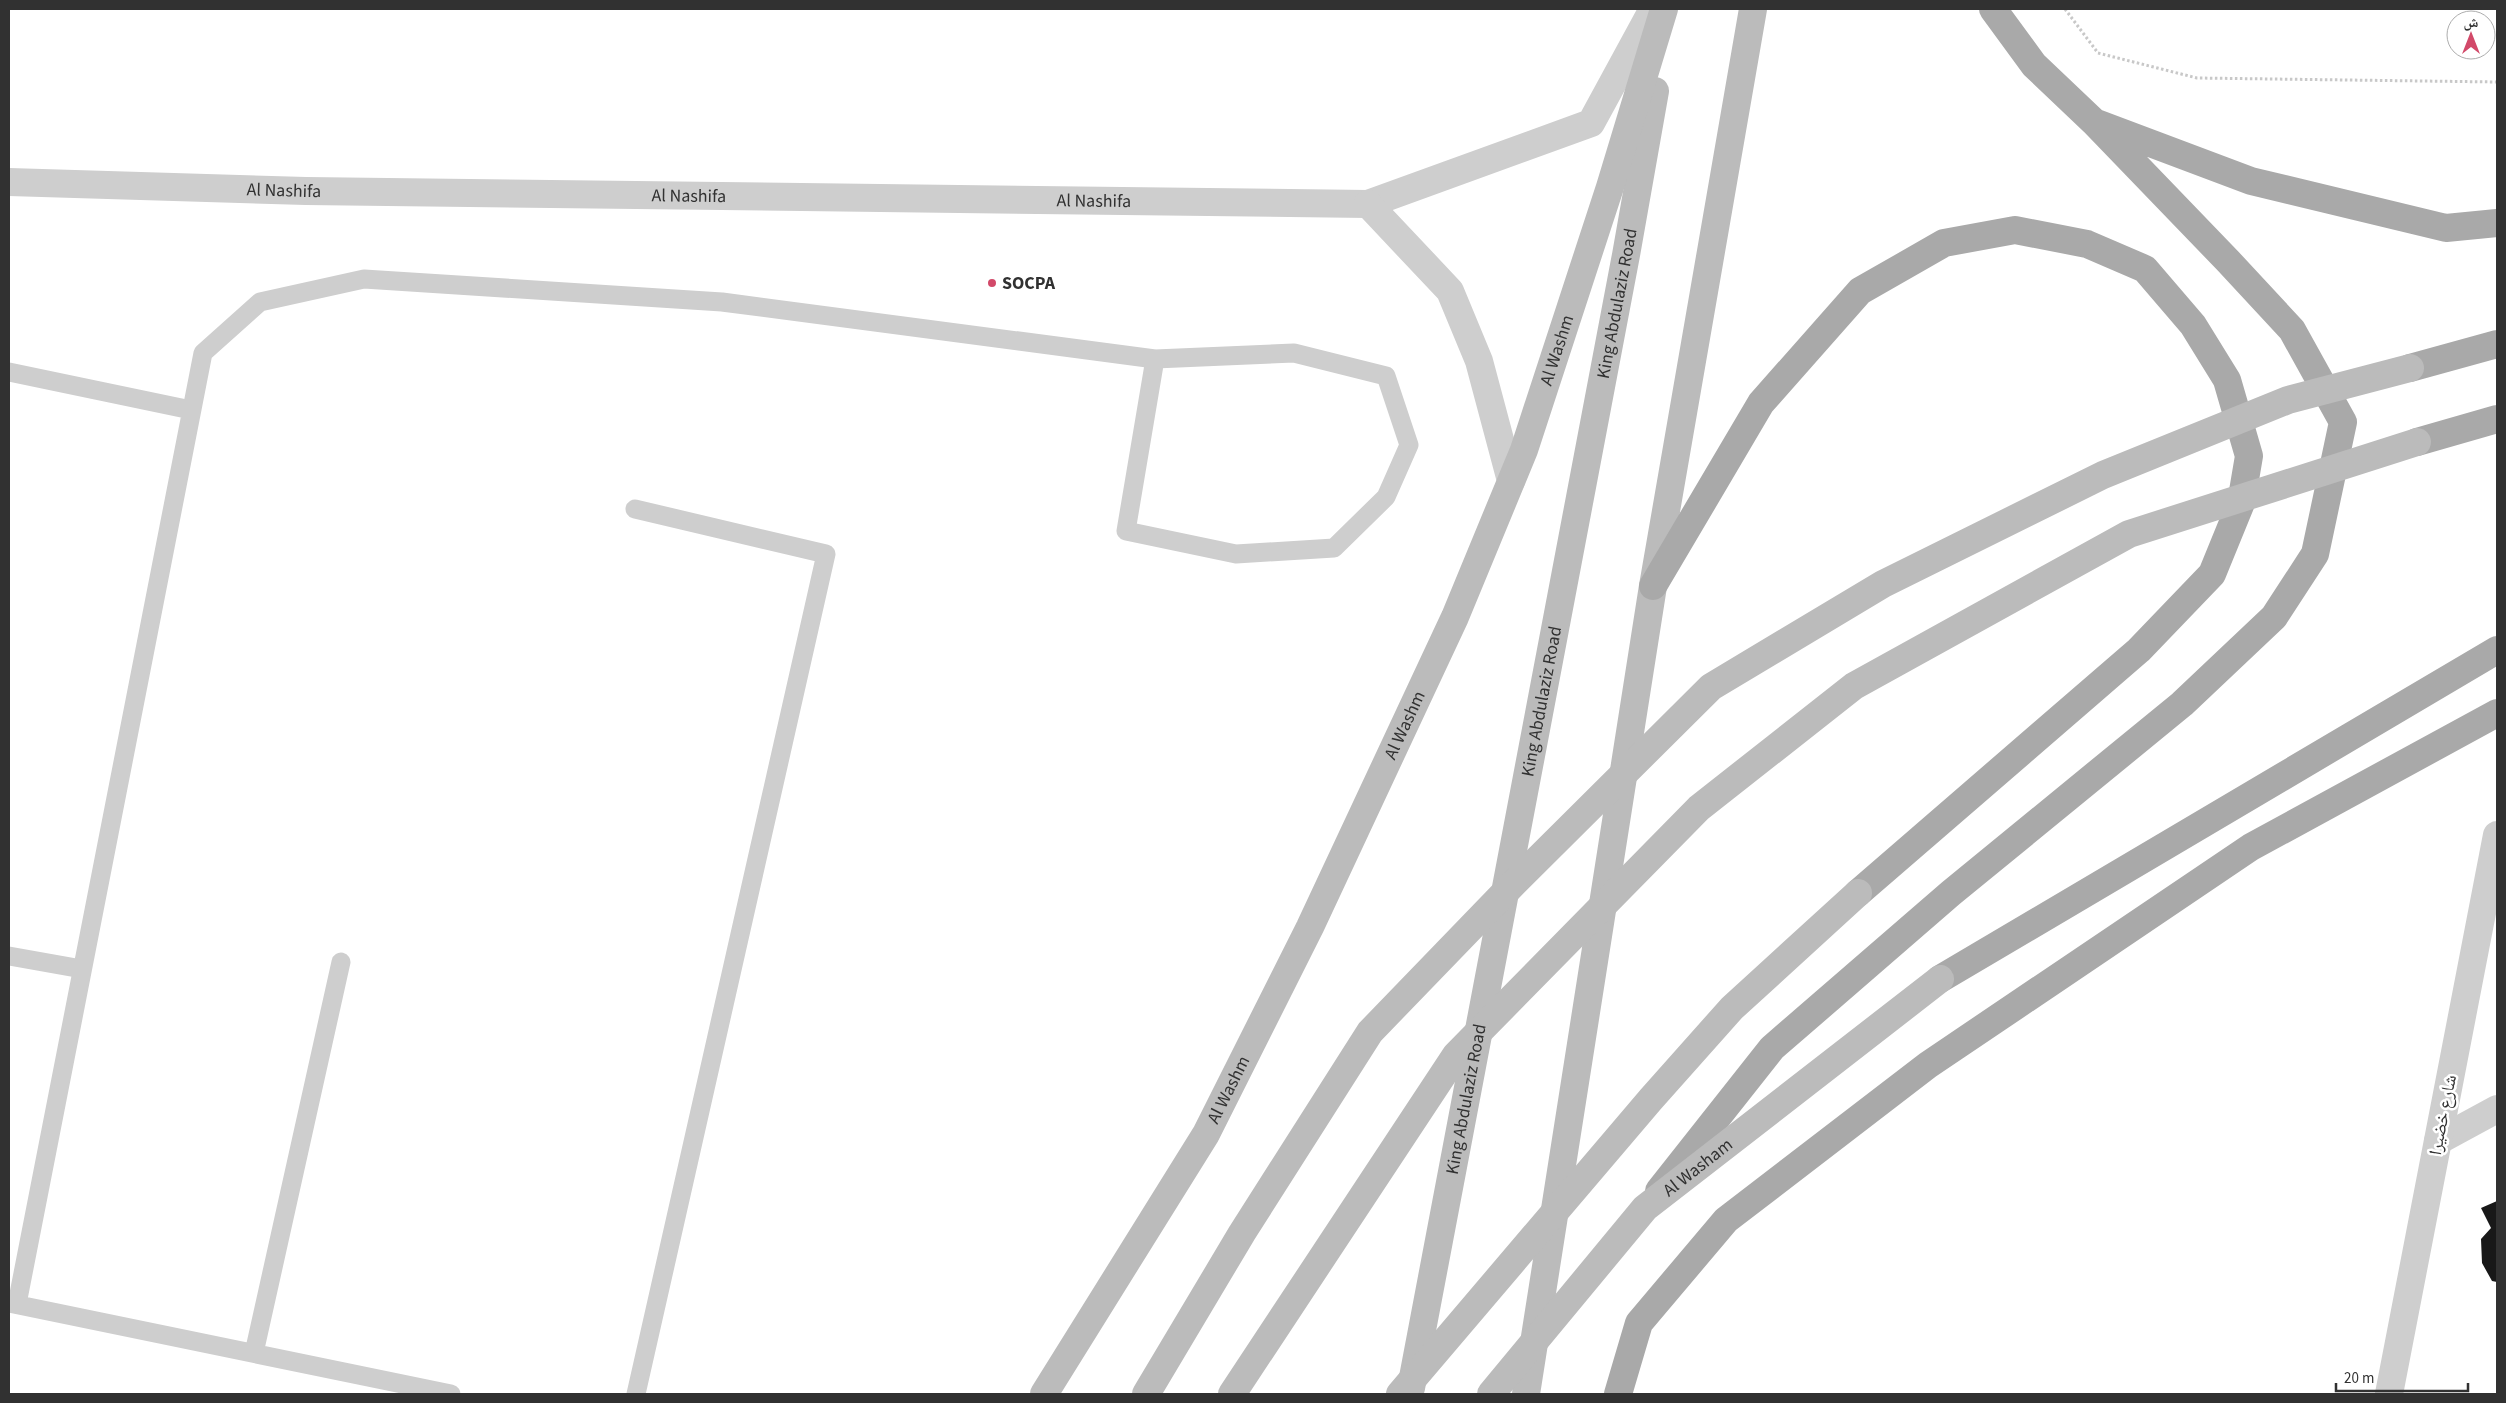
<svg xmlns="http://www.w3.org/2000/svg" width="2506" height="1403" viewBox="0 0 2506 1403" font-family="'Source Sans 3','Noto Naskh Arabic',sans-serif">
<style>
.building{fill:#181818}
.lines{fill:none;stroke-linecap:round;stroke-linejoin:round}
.path{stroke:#c8c8c8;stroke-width:3;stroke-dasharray:2.5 2.5;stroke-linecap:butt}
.lane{stroke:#cecece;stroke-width:19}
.street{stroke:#cecece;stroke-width:28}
.secondary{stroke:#bbb;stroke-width:28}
.primary{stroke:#a9a9a9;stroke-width:28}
.secondary-bridge{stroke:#bbb;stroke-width:28}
.poi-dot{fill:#d24969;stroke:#fff;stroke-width:2}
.labels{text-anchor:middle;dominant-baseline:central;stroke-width:5;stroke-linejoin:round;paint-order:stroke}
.street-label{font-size:18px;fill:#313131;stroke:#fff}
.poi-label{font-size:18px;font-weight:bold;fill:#313131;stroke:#fff;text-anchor:start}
</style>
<rect width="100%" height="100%" fill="#fff"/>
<path class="building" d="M 2497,1201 L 2497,1282 L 2492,1281 L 2482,1263 L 2481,1239 L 2491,1228 L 2481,1208 Z"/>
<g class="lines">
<path class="path" d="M 2065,9 L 2098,53 L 2197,78 L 2497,82"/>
<path class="lane" d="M 9,372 L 191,410
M 635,509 L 826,554 L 636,1394
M 9,956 L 82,969
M 9,1303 L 451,1394
M 17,1304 L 203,353 L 260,302 L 364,279 L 722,302 L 1155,359 L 1126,531 L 1236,554 L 1334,548 L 1386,497 L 1409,445 L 1386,376 L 1294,353 L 1155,359
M 254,1353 L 341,962"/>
<g class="street">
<path id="s1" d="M 9,182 L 306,191 L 1368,204 L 1591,123 L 1653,9"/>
<path d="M 1368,204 L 1450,291 L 1479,361 L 1511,481"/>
<path d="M 2438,1141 L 2497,1109"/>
<path d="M 2389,1394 L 2497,835"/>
</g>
<g class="secondary">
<path id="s2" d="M 1411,1388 L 1626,255 L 1655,91"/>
<path id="s3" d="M 1044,1394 L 1206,1134 L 1310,927 L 1455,617 L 1524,450 L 1610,187 L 1664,9"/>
<path d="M 1526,1394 L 1653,586 L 1753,9"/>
</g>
<path class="primary" d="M 1993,9 L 2034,65 L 2094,122 L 2251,181 L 2446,228 L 2497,223
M 2410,368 L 2497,344
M 2417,442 L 2497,419
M 1653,586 L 1761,403 L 1860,291 L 1944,243 L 2015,230 L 2087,244 L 2145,269 L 2193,325 L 2227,380 L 2249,456 L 2241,503 L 2212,574 L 2139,650 L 1858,893
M 1940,979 L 2497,650
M 1659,1191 L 1772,1048 L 1951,893 L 2182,704 L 2274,617 L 2315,554 L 2343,422 L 2292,330 L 2228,261 L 2094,122
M 1618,1394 L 1639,1323 L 1726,1220 L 1928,1065 L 2251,847 L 2497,713"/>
<g class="secondary-bridge">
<path d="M 1146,1394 L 1242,1233 L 1370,1032 L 1514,883 L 1711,687 L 1883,584 L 2103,475 L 2288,400 L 2410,368"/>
<path d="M 1232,1394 L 1456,1055 L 1699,808 L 1854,686 L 2129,534 L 2417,442"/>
<path d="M 1400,1394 L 1651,1099 L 1732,1008 L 1858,893"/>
<path id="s4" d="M 1491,1394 L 1645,1208 L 1940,979"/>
</g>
</g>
<circle class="poi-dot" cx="992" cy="283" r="5"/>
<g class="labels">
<g class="street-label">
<text stroke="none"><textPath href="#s1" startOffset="275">Al Nashifa</textPath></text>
<text stroke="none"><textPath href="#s1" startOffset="680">Al Nashifa</textPath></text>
<text stroke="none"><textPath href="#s1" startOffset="1085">Al Nashifa</textPath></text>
<text stroke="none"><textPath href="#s2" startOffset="1104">King Abdulaziz Road</textPath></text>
<text stroke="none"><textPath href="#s3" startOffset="1166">Al Washm</textPath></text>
<text stroke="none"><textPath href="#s2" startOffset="699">King Abdulaziz Road</textPath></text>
<text stroke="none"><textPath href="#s3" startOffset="761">Al Washm</textPath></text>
<text stroke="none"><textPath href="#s3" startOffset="356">Al Washm</textPath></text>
<text stroke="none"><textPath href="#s2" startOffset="294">King Abdulaziz Road</textPath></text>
<text transform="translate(2443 1115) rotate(-79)">شارع خضيرا</text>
<text stroke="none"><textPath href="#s4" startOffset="308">Al Washam</textPath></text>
</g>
<g class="poi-label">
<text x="1002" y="283">SOCPA</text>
</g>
</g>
<rect width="2506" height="1403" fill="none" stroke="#313131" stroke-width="20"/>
<g transform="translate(2471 35)"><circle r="24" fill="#ffffff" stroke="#adadad"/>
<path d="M0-4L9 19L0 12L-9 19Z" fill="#d24969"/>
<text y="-8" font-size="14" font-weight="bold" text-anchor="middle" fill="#313131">ش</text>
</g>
<path d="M2336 1383v8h132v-8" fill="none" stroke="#313131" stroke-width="2.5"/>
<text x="2344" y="1383" font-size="15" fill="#313131" stroke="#ffffff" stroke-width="4" paint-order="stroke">20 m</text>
</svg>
